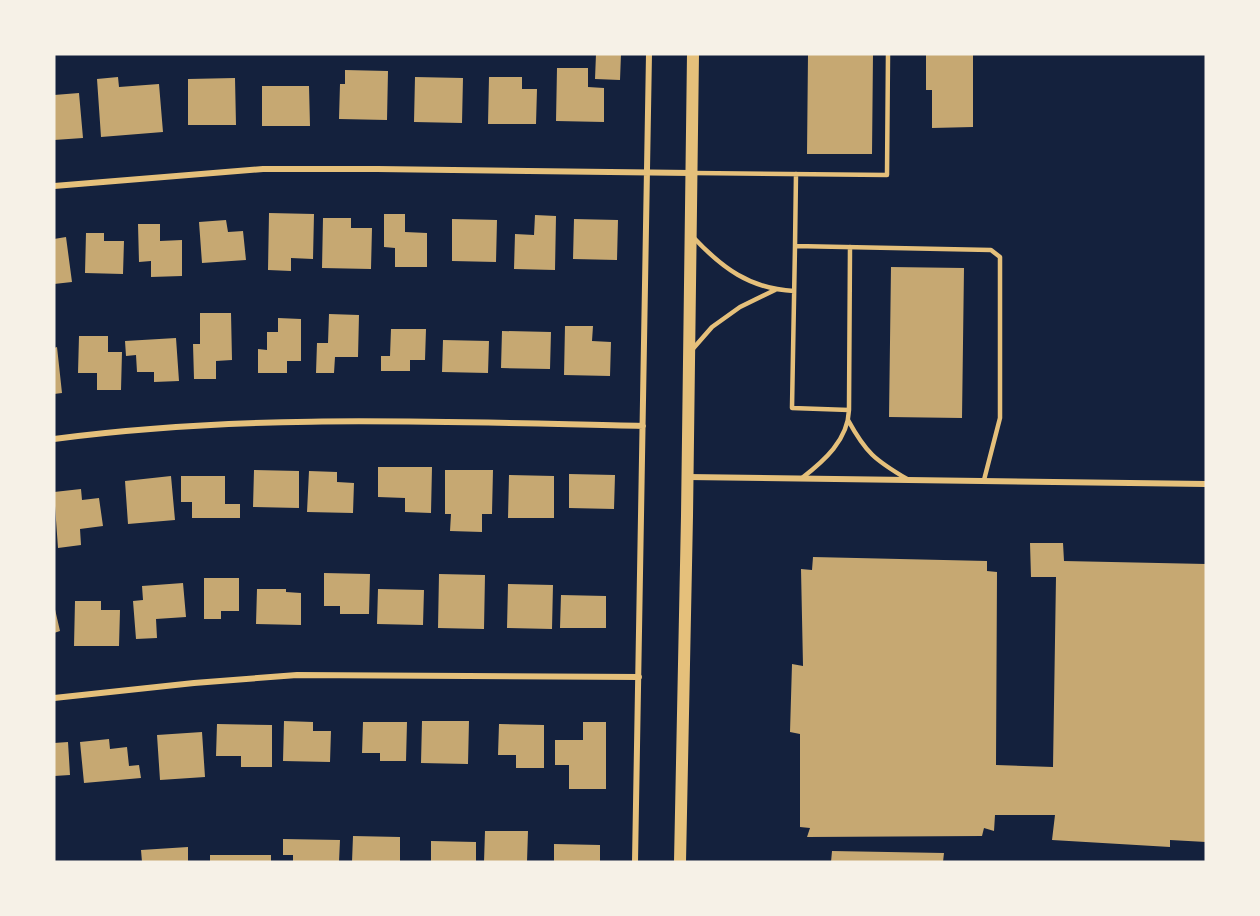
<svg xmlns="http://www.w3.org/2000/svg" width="1260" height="916" viewBox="0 0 1260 916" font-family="Raleway,sans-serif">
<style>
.building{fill:#c6a872}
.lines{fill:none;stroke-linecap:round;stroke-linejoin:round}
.service{stroke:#e5c07b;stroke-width:4.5}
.minor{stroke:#e5c07b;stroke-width:6}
.secondary{stroke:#e5c07b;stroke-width:12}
</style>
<rect width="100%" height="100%" fill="#14213d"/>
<path class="building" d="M 596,54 L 621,54 L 620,80 L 595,79 Z
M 808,54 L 873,54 L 872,154 L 807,154 Z
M 926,54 L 973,54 L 973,127 L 932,128 L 932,90 L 926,90 Z
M 557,68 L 588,68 L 588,87 L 604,88 L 604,122 L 556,121 Z
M 345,70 L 388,71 L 387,120 L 339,119 L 340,84 L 345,84 Z
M 118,77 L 119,87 L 159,84 L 163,132 L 101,137 L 97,79 Z
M 415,77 L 463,78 L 462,123 L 414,122 Z
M 489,77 L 522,77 L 522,89 L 537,89 L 536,124 L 488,124 Z
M 235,78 L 236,125 L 188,125 L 188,79 Z
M 262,86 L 309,86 L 310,126 L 262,126 Z
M 79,93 L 83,138 L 54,140 L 54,95 Z
M 269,213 L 314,214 L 313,259 L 291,258 L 291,271 L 268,270 Z
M 384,214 L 405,214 L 405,232 L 427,233 L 427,267 L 395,267 L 395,248 L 384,247 Z
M 535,215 L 556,216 L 555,270 L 514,269 L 515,234 L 534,235 Z
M 323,218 L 351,218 L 351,228 L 372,228 L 371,269 L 322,268 Z
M 452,219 L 497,220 L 496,262 L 452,261 Z
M 574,219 L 618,220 L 617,260 L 573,259 Z
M 226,220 L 228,232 L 243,231 L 246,260 L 202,263 L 199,222 Z
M 138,224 L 160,224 L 160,241 L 182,240 L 182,276 L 151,277 L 151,261 L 139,262 Z
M 86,233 L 104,233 L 104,241 L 124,241 L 123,274 L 85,273 Z
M 66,237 L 72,282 L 54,284 L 54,239 Z
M 891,267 L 964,268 L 962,418 L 889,417 Z
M 200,313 L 231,313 L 232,360 L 216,361 L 216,379 L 194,379 L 193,344 L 200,344 Z
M 329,314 L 359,315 L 358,357 L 335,357 L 334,373 L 316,373 L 317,343 L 328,343 Z
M 278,318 L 301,319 L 301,361 L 287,361 L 287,373 L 258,373 L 258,349 L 267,350 L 267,332 L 278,332 Z
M 565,326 L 593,326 L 592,341 L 611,342 L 610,376 L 564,375 Z
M 391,329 L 426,329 L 425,360 L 410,360 L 410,371 L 381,371 L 381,356 L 390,356 Z
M 502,331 L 551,332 L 550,369 L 501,368 Z
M 79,336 L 108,336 L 108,352 L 122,352 L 121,390 L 97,390 L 97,373 L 78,373 Z
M 176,338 L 179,381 L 154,382 L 154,372 L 137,372 L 136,355 L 126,356 L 125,341 Z
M 443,340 L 489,341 L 488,373 L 442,372 Z
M 57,347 L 62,393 L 54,394 L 54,348 Z
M 378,467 L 432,467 L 431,513 L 405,512 L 405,498 L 378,497 Z
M 254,470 L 299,471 L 299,508 L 253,507 Z
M 445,470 L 493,470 L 492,514 L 482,514 L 482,532 L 450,531 L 451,514 L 445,514 Z
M 309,471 L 337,472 L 337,482 L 354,483 L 353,513 L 307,512 Z
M 569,474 L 615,475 L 614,509 L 569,508 Z
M 509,475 L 554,476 L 554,518 L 508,518 Z
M 171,476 L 175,520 L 128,524 L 125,481 Z
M 181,476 L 225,476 L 225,504 L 240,504 L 240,518 L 192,518 L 192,502 L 181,502 Z
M 81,489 L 82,500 L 99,498 L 103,526 L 80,529 L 81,545 L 58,548 L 54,492 Z
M 1030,543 L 1063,543 L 1064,561 L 1206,564 L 1206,842 L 1170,840 L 1170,847 L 1052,840 L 1055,815 L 995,815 L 994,831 L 984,828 L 982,836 L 807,837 L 810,828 L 800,827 L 800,734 L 790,732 L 792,664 L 803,666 L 801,569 L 812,570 L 813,557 L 987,561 L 987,571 L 997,572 L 996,765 L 1053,767 L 1056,577 L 1031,577 Z
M 324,573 L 370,574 L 369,614 L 340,614 L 340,606 L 324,606 Z
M 439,574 L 485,575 L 484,629 L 438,628 Z
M 204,578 L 239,578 L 239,611 L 221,611 L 221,619 L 204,619 Z
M 183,583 L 186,617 L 156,619 L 157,638 L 136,639 L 133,601 L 143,600 L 142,586 Z
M 508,584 L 553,585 L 552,629 L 507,628 Z
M 257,589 L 286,589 L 286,592 L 301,593 L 301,625 L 256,624 Z
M 378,589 L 424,590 L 423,625 L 377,624 Z
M 561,595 L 606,596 L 606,628 L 560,628 Z
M 75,601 L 101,601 L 101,610 L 120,610 L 119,646 L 74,646 Z
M 54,605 L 60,631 L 54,633 Z
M 284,721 L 313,722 L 313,731 L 331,731 L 330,762 L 283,761 Z
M 422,721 L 469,721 L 468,764 L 421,763 Z
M 363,722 L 407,722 L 406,761 L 380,761 L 380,753 L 362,753 Z
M 583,722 L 606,722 L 606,789 L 569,789 L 569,765 L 555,765 L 555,740 L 583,740 Z
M 217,724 L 272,725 L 272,767 L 241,767 L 241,756 L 216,756 Z
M 499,724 L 544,725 L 544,768 L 516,768 L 516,755 L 498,755 Z
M 202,732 L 205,777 L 160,780 L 157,735 Z
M 109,739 L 110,749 L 127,747 L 129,766 L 139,765 L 141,778 L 84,783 L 80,742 Z
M 68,742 L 70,775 L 54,776 L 54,743 Z
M 485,831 L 528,831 L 527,862 L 484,862 Z
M 353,836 L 400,837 L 400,862 L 352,862 Z
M 283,839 L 340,840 L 339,862 L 293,862 L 293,855 L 283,855 Z
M 431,841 L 476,842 L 476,862 L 431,862 Z
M 554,844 L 600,845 L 600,862 L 554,862 Z
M 188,847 L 188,862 L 142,862 L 141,850 Z
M 832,851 L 944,853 L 943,862 L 831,862 Z
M 210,855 L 271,855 L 271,862 L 210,862 Z"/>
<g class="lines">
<path class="service" d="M 694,173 L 887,175 L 888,54
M 692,236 C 722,268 750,289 794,291
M 795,246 L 796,174
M 850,247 L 849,410 L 792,408 L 795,246 L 991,250 L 1000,257 L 1000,418 L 984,480
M 691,351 L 712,327 L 740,307 L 775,290
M 848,420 C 866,453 875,460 907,479
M 802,478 C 824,461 848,440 849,410"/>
<path class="minor" d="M 54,186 L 263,169 L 377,169 L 691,173
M 54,439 C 250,413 446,422 643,426
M 688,477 L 1206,484
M 54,698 L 194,683 L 297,675 L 639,677
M 635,862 L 649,54"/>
<path class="secondary" d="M 680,862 L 687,516 L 693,54"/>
</g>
<rect width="1260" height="916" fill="none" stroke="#f6f1e7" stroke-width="111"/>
</svg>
